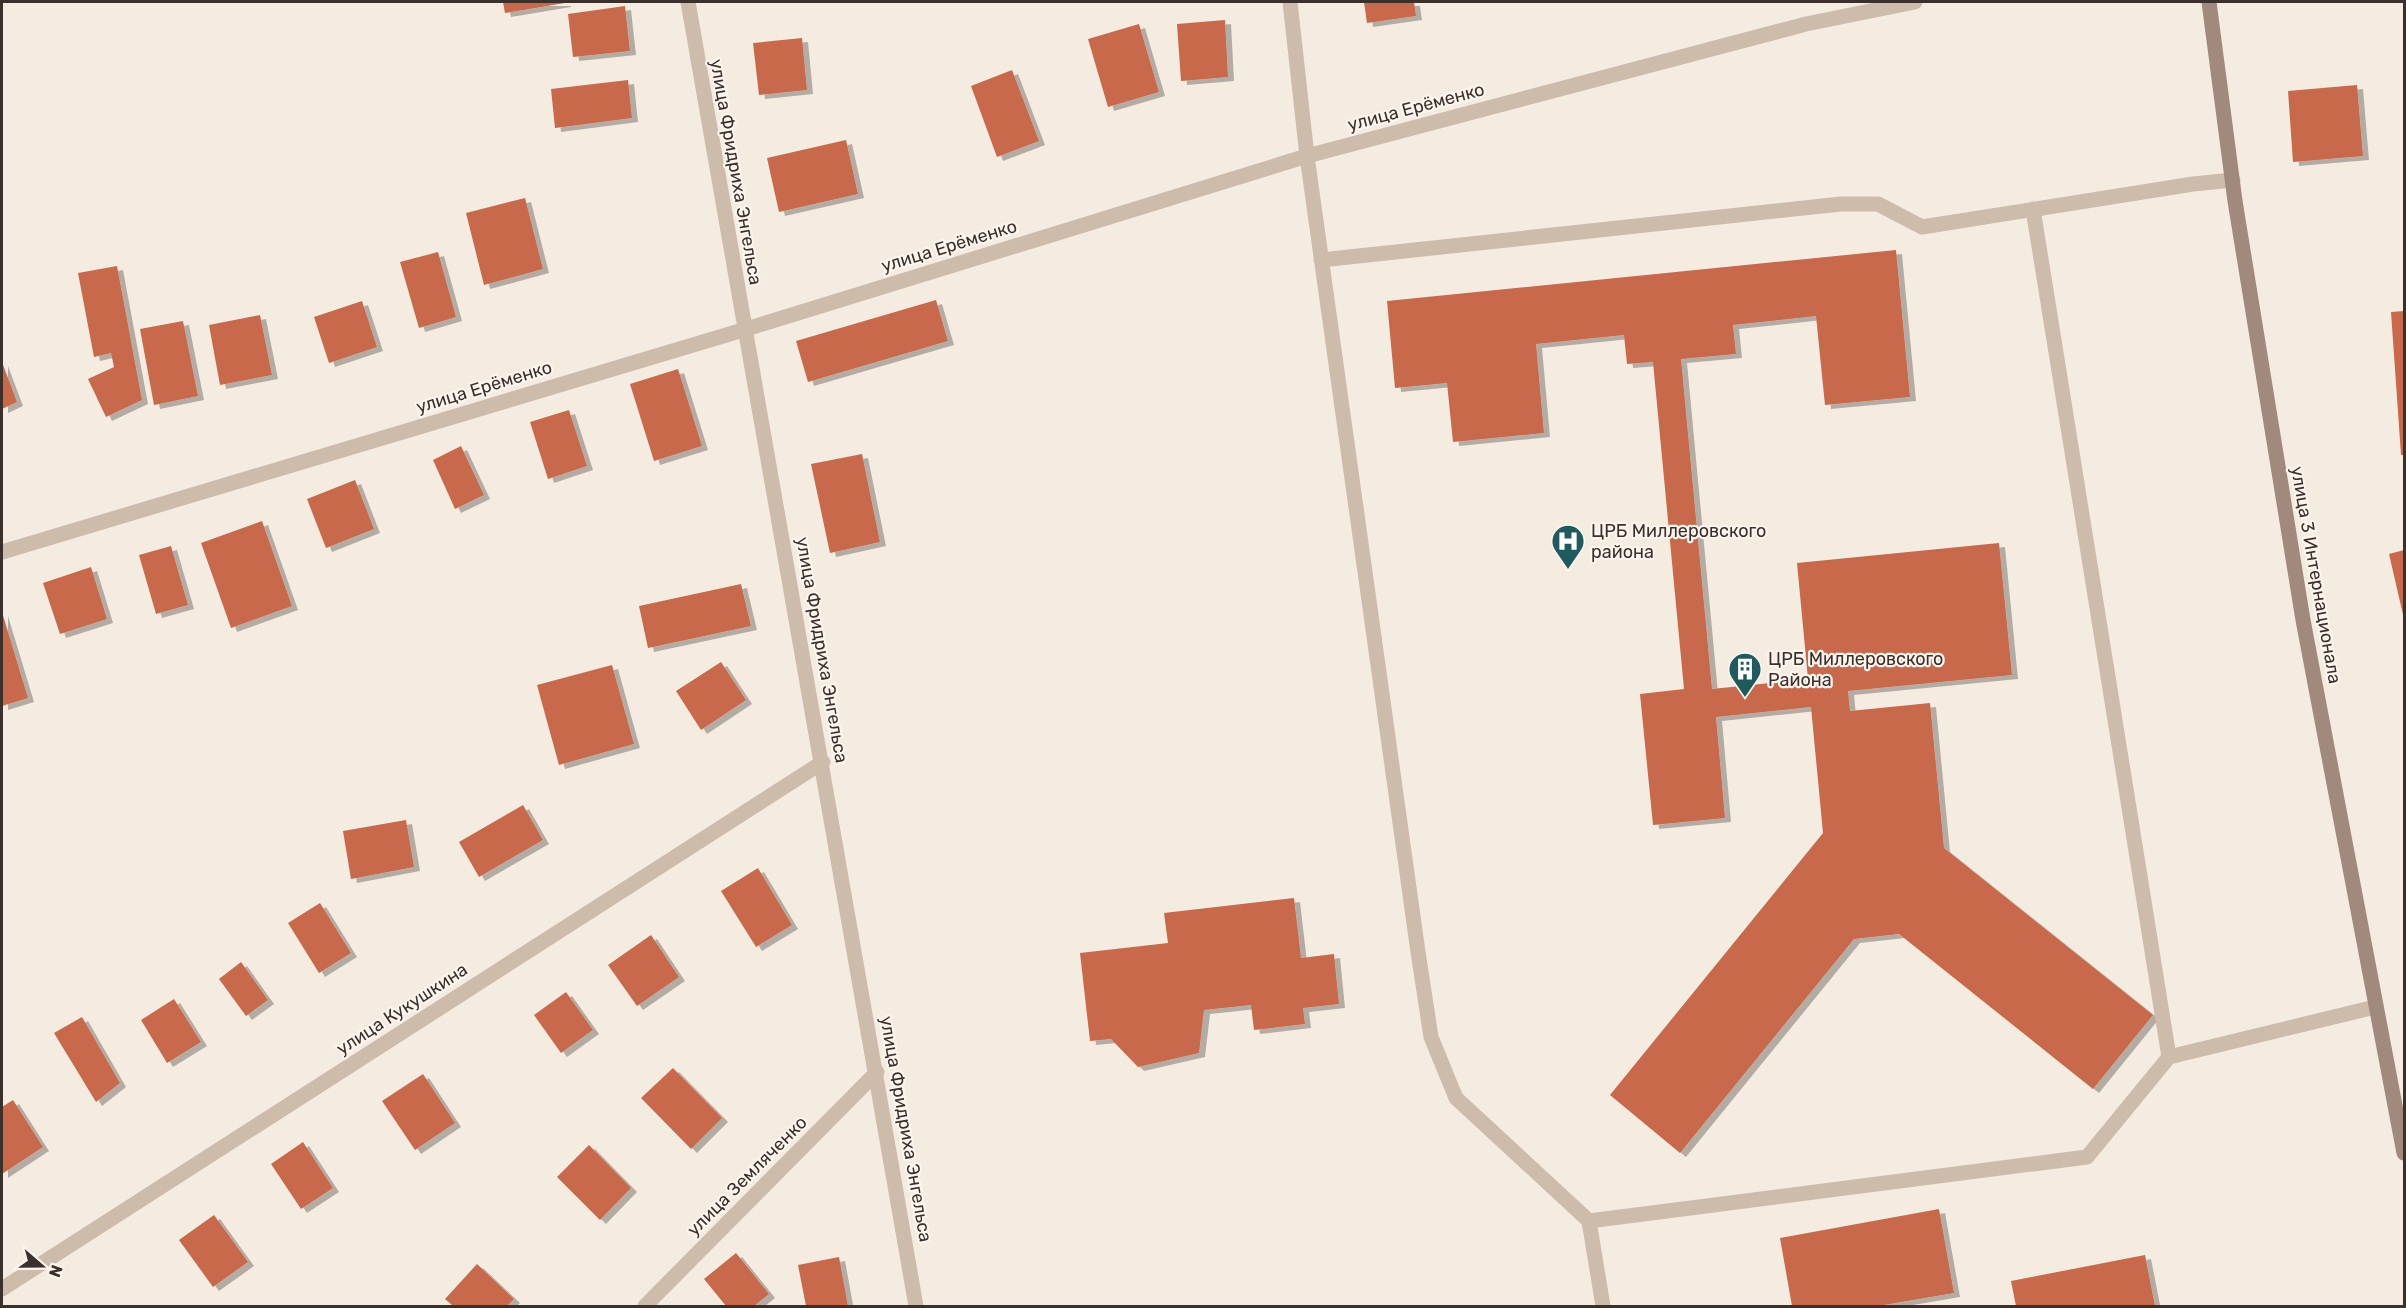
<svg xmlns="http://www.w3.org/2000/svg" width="2406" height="1308" viewBox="0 0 2406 1308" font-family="Rubik,sans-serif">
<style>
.building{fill:#c8694b;filter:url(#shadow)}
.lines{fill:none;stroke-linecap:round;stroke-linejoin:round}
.service{stroke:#cdbbac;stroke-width:15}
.minor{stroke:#cdbbac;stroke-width:15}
.tertiary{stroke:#cdbbac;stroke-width:15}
.secondary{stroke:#a18a7d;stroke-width:15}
.labels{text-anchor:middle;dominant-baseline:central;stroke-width:4.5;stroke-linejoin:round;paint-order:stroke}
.street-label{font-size:18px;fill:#3b302b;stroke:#fbf5ee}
.poi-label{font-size:18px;fill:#3b302b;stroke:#fbf5ee;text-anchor:start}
</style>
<defs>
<filter id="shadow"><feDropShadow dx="6" dy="4" stdDeviation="0" flood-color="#0004"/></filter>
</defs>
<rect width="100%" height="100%" fill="#f4ebe1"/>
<path class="building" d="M 503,2 L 565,2 L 565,3 L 505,13 Z
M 1364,2 L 1414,2 L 1416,16 L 1367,23 Z
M 625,6 L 630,51 L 573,57 L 568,14 Z
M 1225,20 L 1228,77 L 1181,81 L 1177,24 Z
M 1139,24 L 1159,92 L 1108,107 L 1088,39 Z
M 802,38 L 807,90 L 759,95 L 753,43 Z
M 1012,70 L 1039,141 L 997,157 L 971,86 Z
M 628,80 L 632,118 L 555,128 L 551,89 Z
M 2357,85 L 2363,156 L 2293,162 L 2288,91 Z
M 846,140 L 858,194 L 779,212 L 767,158 Z
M 525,198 L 543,269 L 484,285 L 466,213 Z
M 1896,250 L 1910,397 L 1825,405 L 1816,316 L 1733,325 L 1736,354 L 1681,359 L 1712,689 L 1808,679 L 1797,563 L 1999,543 L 2012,675 L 1848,691 L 1850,711 L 1930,703 L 1944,848 L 2153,1015 L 2093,1089 L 1899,934 L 1854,939 L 1680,1153 L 1610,1095 L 1823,833 L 1811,707 L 1716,717 L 1725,818 L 1653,825 L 1640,694 L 1684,689 L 1653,362 L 1627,364 L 1624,335 L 1536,344 L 1544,433 L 1453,442 L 1447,383 L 1395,388 L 1387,301 Z
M 438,252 L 456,317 L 419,328 L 400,262 Z
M 117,266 L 142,400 L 106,417 L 88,379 L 114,367 L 111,353 L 94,357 L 78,273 Z
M 936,300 L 948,341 L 808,382 L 796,341 Z
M 362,301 L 377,347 L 329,363 L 314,317 Z
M 2404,311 L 2404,455 L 2401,455 L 2391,312 Z
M 260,315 L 272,375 L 220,385 L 209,325 Z
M 183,321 L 198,396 L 154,405 L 140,329 Z
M 2,362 L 17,402 L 2,409 Z
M 678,369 L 702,446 L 654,461 L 630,384 Z
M 569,410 L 587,466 L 548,479 L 530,422 Z
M 461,446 L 484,495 L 455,509 L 433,460 Z
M 862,454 L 880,542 L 830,553 L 811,464 Z
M 355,480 L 374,529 L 326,548 L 307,499 Z
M 262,521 L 292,606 L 231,628 L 201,543 Z
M 171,546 L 188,605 L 156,614 L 139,555 Z
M 2404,550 L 2404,619 L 2389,554 Z
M 91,567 L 107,619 L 60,634 L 43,583 Z
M 741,584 L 751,626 L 648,648 L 639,606 Z
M 2,612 L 28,698 L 2,706 Z
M 721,662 L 746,700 L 701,730 L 676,691 Z
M 612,665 L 634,744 L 559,765 L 537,685 Z
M 523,805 L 543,840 L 479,877 L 459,842 Z
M 406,820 L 414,867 L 351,879 L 343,831 Z
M 758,868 L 792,925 L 756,947 L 721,891 Z
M 1294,898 L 1301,958 L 1334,954 L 1339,1004 L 1303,1008 L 1305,1024 L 1254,1030 L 1251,1005 L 1204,1010 L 1199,1053 L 1138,1067 L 1111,1039 L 1090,1041 L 1080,953 L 1168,943 L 1164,913 Z
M 320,903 L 351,953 L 319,973 L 288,923 Z
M 651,935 L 679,977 L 637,1006 L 608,965 Z
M 241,962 L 268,1000 L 246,1016 L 219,979 Z
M 566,992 L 593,1030 L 561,1053 L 534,1015 Z
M 174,999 L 201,1042 L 167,1063 L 141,1020 Z
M 82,1017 L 120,1083 L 96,1102 L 54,1033 Z
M 673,1068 L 722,1118 L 691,1149 L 641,1098 Z
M 423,1074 L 455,1123 L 415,1150 L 382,1101 Z
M 13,1100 L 43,1147 L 2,1174 L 2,1107 Z
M 303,1142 L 333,1188 L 301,1209 L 271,1164 Z
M 589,1145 L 631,1188 L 600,1220 L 557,1177 Z
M 1939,1209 L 1954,1293 L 1878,1306 L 1792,1306 L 1780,1238 Z
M 214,1215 L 248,1262 L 213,1287 L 179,1240 Z
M 736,1253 L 769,1294 L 754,1306 L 726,1306 L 704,1279 Z
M 2145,1255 L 2155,1306 L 2016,1306 L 2011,1281 Z
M 839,1257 L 848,1306 L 806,1306 L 798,1265 Z
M 477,1264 L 514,1299 L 507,1306 L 453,1306 L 445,1299 Z"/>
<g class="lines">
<path class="service" d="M 1307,156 L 1418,952 L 1431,1037 L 1456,1098 L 1589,1221 L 2087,1157 L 2169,1057 L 2375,1007
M 2033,209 L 2169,1057
M 1321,260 L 1841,204 L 1878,204 L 1922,227 L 2193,184 L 2233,180
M 1589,1221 L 1603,1306"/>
<path class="minor" d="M 688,2 C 761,437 843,871 916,1306
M 1290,2 L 1307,156
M 2,1289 L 823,762
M 645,1306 L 877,1072"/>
<path class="tertiary" d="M 2,552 L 743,330 L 1307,156 L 1806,24 L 1915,2"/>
<path class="secondary" d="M 2209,2 L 2235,201 L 2303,620 L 2404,1153"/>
</g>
<defs>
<symbol id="hospital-pin" viewBox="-11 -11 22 30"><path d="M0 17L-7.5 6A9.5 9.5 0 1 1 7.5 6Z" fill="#1f5a5e" stroke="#fbf5ee"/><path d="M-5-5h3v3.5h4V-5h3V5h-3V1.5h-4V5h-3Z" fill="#fff"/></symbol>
<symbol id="building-pin" viewBox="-11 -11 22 30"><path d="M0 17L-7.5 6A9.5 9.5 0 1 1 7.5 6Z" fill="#1f5a5e" stroke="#fbf5ee"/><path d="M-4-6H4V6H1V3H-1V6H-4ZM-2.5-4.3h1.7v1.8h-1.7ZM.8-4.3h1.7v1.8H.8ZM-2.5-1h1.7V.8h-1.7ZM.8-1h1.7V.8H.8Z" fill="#fff"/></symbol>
</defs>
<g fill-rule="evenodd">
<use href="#hospital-pin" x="1549" y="522" width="38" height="52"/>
<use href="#building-pin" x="1726" y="650" width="38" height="52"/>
</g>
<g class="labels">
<g class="street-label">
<text transform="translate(1416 107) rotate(-15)">улица Ерёменко</text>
<text transform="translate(736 172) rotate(80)">улица Фридриха Энгельса</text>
<text transform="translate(949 246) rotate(-17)">улица Ерёменко</text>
<text transform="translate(484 387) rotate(-17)">улица Ерёменко</text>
<text transform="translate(2316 575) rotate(80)">улица 3 Интернационала</text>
<text transform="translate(822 650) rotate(80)">улица Фридриха Энгельса</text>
<text transform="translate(402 1009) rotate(-33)">улица Кукушкина</text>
<text transform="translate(906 1129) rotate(80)">улица Фридриха Энгельса</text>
<text transform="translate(747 1176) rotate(-45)">улица Земляченко</text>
</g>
<g class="poi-label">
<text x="1591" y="531">ЦРБ Миллеровского<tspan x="1591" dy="21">района</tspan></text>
<text x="1768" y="659">ЦРБ Миллеровского<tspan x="1768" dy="21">Района</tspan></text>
</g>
</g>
<rect width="2406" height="1308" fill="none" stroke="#3b302b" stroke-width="6"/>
<g transform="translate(42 1266) rotate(110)" stroke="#fbf5ee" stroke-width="4.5" paint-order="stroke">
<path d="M0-4.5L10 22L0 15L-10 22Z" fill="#3b302b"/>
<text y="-9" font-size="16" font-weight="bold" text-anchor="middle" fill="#3b302b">N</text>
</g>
</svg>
